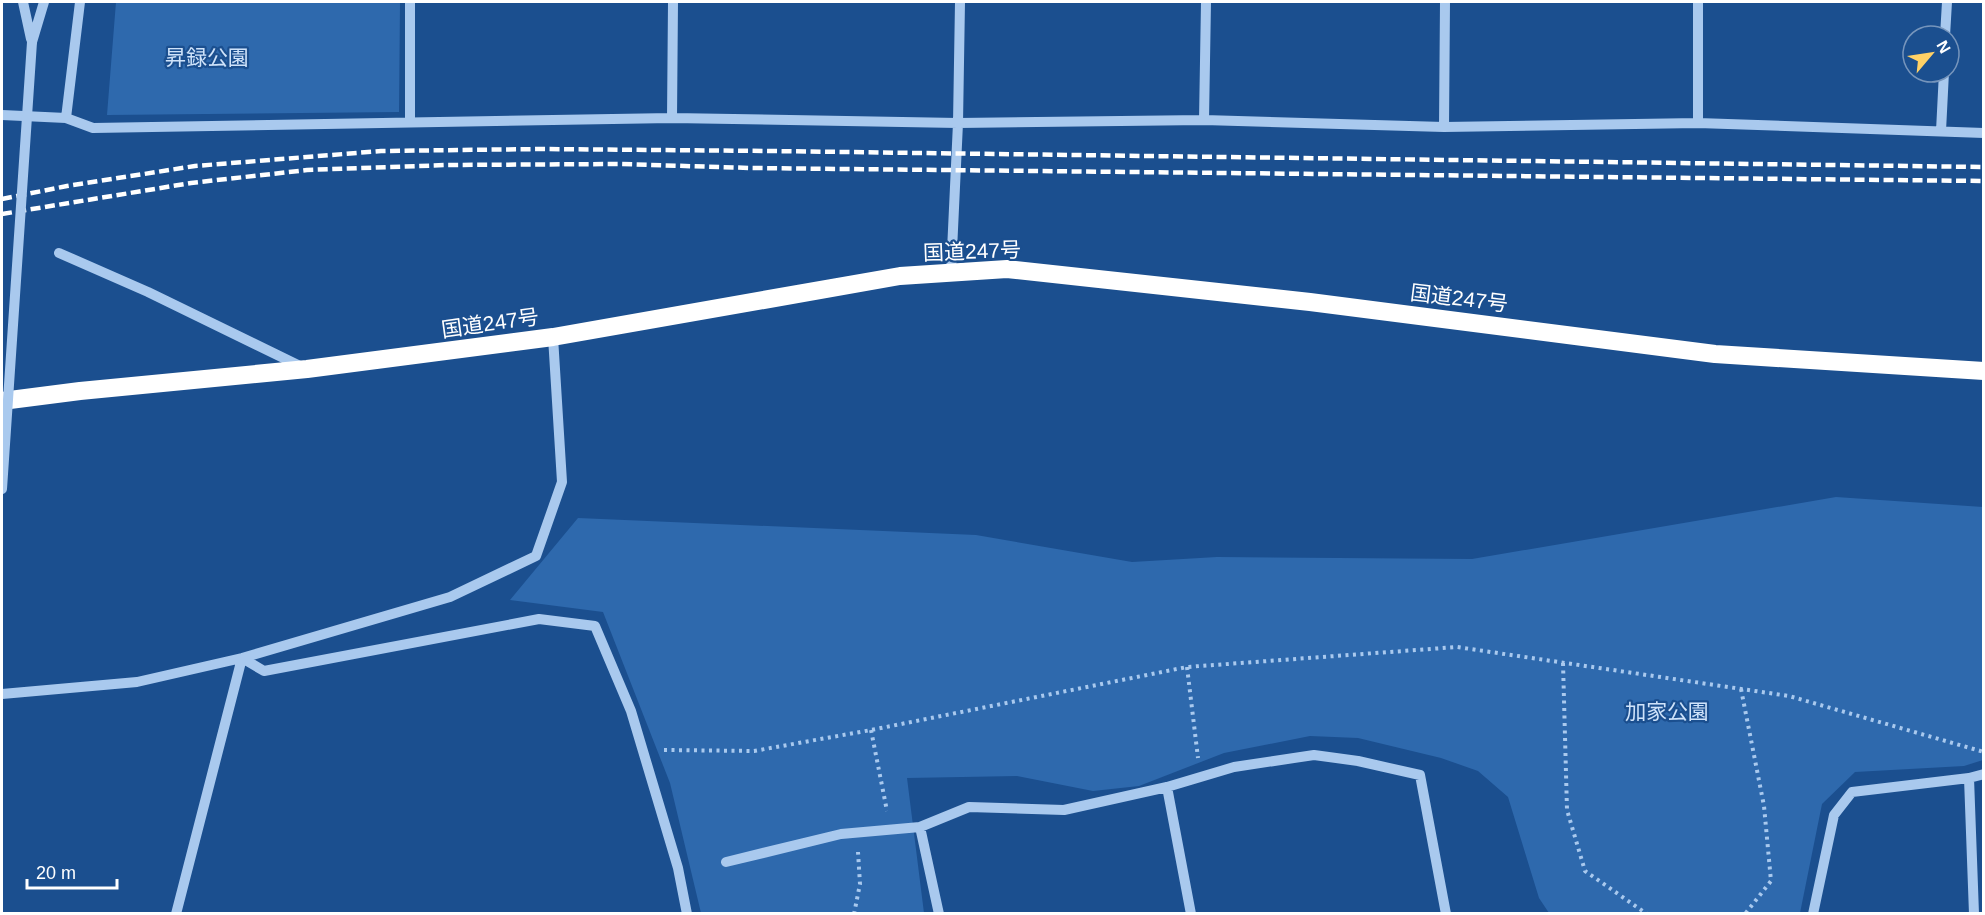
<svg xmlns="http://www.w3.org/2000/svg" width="1985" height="915" viewBox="0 0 1985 915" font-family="Helvetica,'Noto Sans JP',sans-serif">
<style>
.green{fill:#2e69ad}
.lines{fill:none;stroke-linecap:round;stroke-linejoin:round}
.path{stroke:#a9c9ee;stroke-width:4;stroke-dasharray:3 4.5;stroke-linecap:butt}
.minor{stroke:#a9c9ee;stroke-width:10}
.highway{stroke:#fff;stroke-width:18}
.rail{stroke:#fff;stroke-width:4.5;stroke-dasharray:10 4.5;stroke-linecap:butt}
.minor-bridge{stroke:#a9c9ee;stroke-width:10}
.labels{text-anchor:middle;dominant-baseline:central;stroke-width:4.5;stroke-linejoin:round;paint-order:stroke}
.park-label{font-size:21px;fill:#cfe3fa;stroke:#1b4f8f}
.street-label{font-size:21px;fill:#fff;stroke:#1b4f8f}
</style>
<rect width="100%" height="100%" fill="#1b4f8f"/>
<path class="green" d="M 116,2 L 400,2 L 399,112 L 107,115 Z
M 1836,497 L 1983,507 L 1983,760 L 1964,766 L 1855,772 L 1822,804 L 1800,913 L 1549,913 L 1539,898 L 1508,797 L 1478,771 L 1441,758 L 1358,738 L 1310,736 L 1224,753 L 1139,786 L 1093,791 L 1017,776 L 907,778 L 924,913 L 701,913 L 670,783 L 603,612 L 510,600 L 578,518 L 976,535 L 1132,562 L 1217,557 L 1472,559 Z"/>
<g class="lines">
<path class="path" d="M 1563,663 L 1567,810 L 1585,871 L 1647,914
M 1187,667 L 1198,758
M 1741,689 L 1764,806 L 1771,881 L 1745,914
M 871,730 L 887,811
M 664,750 L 754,751 L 871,730 L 1187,667 L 1457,647 L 1789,696 L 1984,752
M 854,914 L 860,884 L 858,852"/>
<path class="minor" d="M 23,2 L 31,39
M 410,2 L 410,121
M 1945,36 L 1947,2
M 32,42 L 44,2
M 2,115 L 66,118 L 93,128 L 672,118 L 958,123 L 1204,120 L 1444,127 L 1698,123 L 1984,133
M 66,118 L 80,2
M 672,118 L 673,2
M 1204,120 L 1206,2
M 1698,123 L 1698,2
M 1444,127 L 1445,2
M 1941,131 L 1944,72
M 59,253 L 148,292 L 302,367
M 951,272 L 958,123 L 960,2
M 2,694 L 137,682 L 242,658 L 450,597 L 536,556 L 562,482 L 553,337
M 1969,778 L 1974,914
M 1167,787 L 1191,914
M 920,827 L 939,914
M 726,862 L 841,834 L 920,827 L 969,807 L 1064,810 L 1167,787 L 1234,767 L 1314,755 L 1358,761 L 1420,775 L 1446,914
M 176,914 L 242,658 L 264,671 L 539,619 L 595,626 L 631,711 L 678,868 L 687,914
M 1813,914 L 1834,815 L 1852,792 L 1969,778 L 1984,774"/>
<path class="highway" d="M 2,401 L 80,391 L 307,369 L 553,337 L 900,276 L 1007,269 L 1310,302 L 1715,354 L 1984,371"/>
<path class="rail" d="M 2,199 L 67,186 L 195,166 L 381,151 L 541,149 L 769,151 L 1984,167
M 2,214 L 191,183 L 307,170 L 447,165 L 620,164 L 751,168 L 1984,181"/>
<path class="minor-bridge" d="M 2,489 L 32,42"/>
</g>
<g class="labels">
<g class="park-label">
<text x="207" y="57">昇録公園</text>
<text x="1667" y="711">加家公園</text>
</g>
<g class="street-label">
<text transform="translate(972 251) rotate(-2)">国道247号</text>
<text transform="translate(1459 298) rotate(7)">国道247号</text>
<text transform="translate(490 323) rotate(-8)">国道247号</text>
</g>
</g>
<rect width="1985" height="915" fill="none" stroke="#ffffff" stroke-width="6"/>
<g transform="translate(1931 54) rotate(61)"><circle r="28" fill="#1b4f8f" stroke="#7695bc" stroke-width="1.5"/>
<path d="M0-4.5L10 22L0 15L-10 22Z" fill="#ffd166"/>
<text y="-9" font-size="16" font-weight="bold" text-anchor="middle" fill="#ffffff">N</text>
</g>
<path d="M27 879v9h90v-9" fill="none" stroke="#ffffff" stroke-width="3"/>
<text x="36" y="879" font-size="18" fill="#ffffff" stroke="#1b4f8f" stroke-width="4.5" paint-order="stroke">20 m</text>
</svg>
